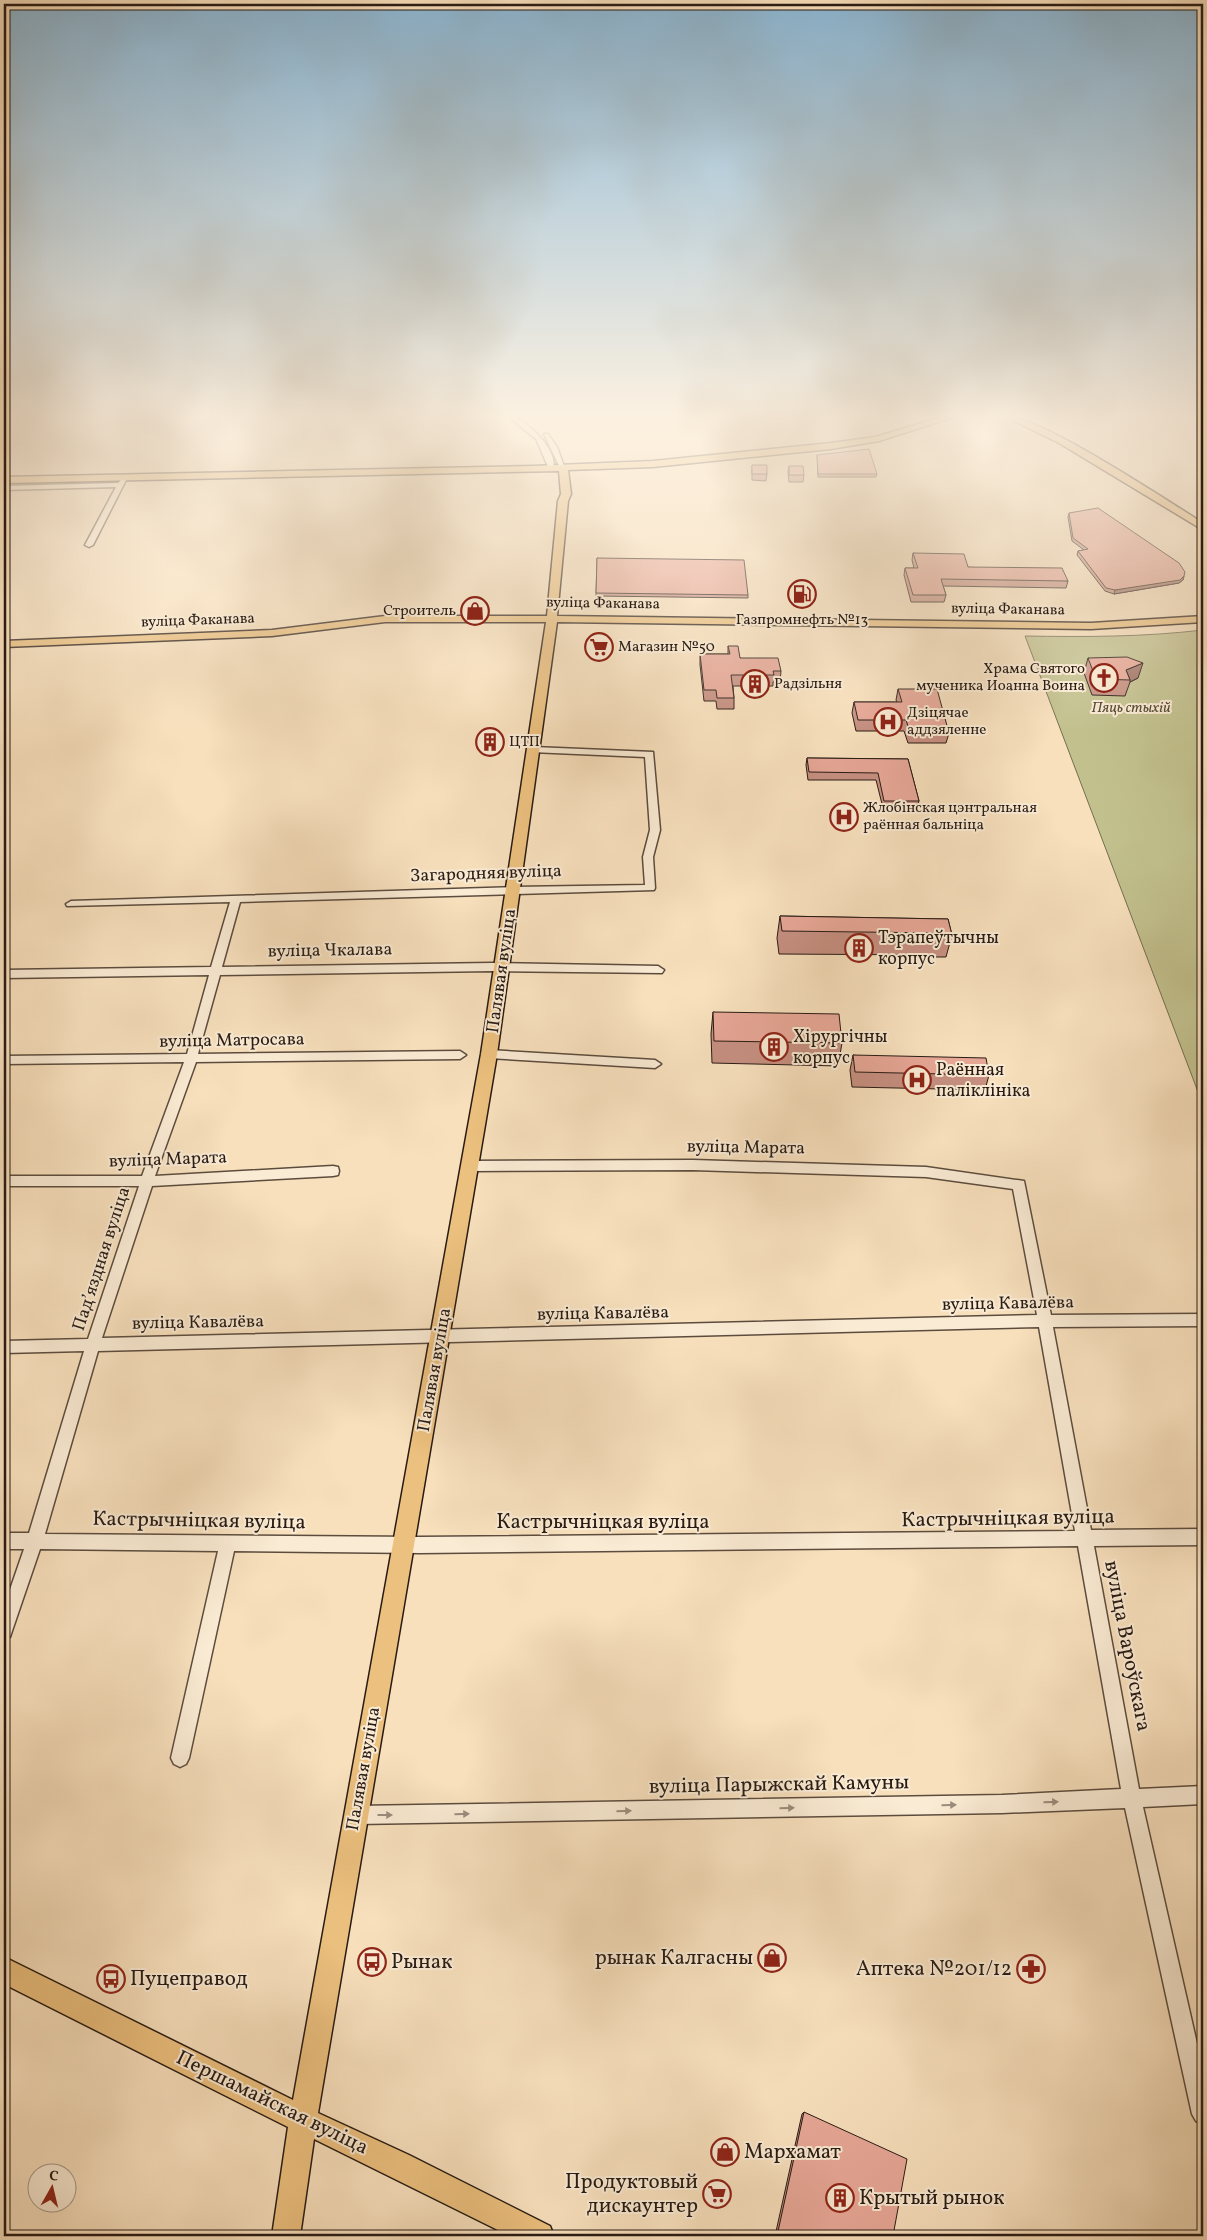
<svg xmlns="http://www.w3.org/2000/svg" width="1207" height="2240" viewBox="0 0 1207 2240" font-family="Vollkorn,serif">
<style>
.green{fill:#c2c18e;stroke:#756e51}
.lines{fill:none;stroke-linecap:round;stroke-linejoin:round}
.minor-casing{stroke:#5c4c3e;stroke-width:3}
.major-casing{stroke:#281b14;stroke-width:3}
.minor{fill:#faebd4;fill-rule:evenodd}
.major{fill:#ecc07e;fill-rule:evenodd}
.wall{fill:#c79082;stroke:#281b14}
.shaded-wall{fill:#a2756a;stroke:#281b14}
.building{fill:#e7a797;stroke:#281b14}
.oneway{fill:#9c8d7e}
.labels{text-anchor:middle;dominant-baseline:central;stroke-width:4;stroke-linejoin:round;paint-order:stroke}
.far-street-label{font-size:15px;fill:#281b14;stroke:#faebd4}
.far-poi-label{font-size:15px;fill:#281b14;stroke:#faebd4;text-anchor:start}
.far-park-label{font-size:15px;font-style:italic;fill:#564d39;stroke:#faebd4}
.street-label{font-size:18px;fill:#281b14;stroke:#faebd4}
.poi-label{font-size:18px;fill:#281b14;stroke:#faebd4;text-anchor:start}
.near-street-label{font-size:21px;fill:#281b14;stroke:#faebd4}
.near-poi-label{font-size:21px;fill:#281b14;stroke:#faebd4;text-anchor:start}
</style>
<rect width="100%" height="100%" fill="#f8e0bd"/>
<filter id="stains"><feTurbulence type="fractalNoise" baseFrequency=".004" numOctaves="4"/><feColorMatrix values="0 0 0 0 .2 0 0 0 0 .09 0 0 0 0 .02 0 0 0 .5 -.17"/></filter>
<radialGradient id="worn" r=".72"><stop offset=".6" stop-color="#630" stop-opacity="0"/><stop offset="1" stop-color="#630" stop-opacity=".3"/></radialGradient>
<path class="green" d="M 1203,630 L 1203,1105 L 1025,636 C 1085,637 1144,637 1203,630 Z"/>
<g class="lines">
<defs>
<path id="minor" d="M 509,417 L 516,417 C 533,428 556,448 554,470 L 549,469 L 536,439 Z
M 544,434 L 548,434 L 557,447 L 565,469 L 560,468 Z
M 123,478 L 126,480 L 93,545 L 89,547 L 85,545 L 116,487 L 4,490 L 4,486 L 118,483 Z
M 534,747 L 653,752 L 660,830 L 653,857 L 655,888 L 654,890 L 240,902 L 222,967 L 492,963 L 658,966 L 664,970 L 662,973 L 492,971 L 220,975 L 198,1054 L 460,1051 L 466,1055 L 460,1059 L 196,1062 L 155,1176 L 333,1166 L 338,1167 L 339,1171 L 338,1175 L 333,1176 L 152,1186 L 102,1338 L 1037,1315 L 1013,1189 L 926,1177 L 693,1170 L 471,1171 L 466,1169 L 465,1166 L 466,1163 L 471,1161 L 693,1160 L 926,1167 L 1024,1181 L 1051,1315 L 1203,1314 L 1203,1326 L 1053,1327 L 1091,1530 L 1203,1529 L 1203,1545 L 1094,1546 L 1139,1789 L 1203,1786 L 1203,1804 L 1143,1807 L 1203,2070 L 1203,2124 L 1196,2121 L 1192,2114 L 1125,1808 L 1002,1813 L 356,1824 L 349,1822 L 347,1815 L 349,1808 L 356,1806 L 1002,1795 L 1121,1789 L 1078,1546 L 420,1553 L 234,1551 L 189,1758 L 186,1764 L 180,1767 L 174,1764 L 171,1758 L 218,1551 L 40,1549 L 12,1631 L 10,1637 L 4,1639 L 4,1607 L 24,1549 L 4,1549 L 4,1533 L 29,1533 L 84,1351 L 4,1353 L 4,1341 L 88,1339 L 139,1186 L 4,1186 L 4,1176 L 142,1176 L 184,1062 L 4,1064 L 4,1056 L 187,1054 L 209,975 L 4,978 L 4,970 L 211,967 L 230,902 L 67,906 L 66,904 L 71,901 L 514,887 L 645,885 L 643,857 L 650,830 L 645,757 L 531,752 L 531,748 ZM 1039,1327 L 1075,1531 L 420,1537 L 45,1534 L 98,1351 Z
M 489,1050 L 655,1060 L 661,1064 L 655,1068 L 489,1058 L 483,1054 Z"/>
<path id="major" d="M 942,417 L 954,417 L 879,441 L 831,449 L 653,467 L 568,470 L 571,494 L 568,501 L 557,616 L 1091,623 L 1203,616 L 1203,622 L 1091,629 L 557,622 L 497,1054 L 318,2113 L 409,2155 L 550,2226 L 554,2236 L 510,2236 L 314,2139 L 300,2236 L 272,2236 L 288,2127 L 4,1984 L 4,1957 L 293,2100 L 481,1054 L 546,622 L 385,622 L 272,636 L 4,647 L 4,641 L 272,630 L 385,616 L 547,616 L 558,501 L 561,494 L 559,471 L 4,483 L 4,477 L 533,466 L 653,461 L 831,443 L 875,437 Z
M 1006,417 C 1037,414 1169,502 1203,523 L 1203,530 L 1059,443 Z"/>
</defs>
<use href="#minor" class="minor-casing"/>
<use href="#major" class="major-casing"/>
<use href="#minor" class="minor"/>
<use href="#major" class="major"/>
</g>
<path class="wall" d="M 817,455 L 877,474 L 876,477 L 818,477 Z
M 752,465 L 767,474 L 766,481 L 752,480 Z
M 789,466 L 804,475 L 803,482 L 789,482 L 788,472 Z
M 1069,513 L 1184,576 L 1183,580 L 1179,583 L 1114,594 L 1105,591 L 1077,555 L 1078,551 L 1084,550 L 1072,541 L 1068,517 Z
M 913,553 L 968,567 L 1068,581 L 1066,588 L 943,586 L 946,595 L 944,602 L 911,602 L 904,575 L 905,568 L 914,568 L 912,560 Z
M 597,558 L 748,595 L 748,598 L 596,596 Z
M 728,646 L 740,658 L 781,671 L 780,682 L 773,682 L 773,686 L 733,686 L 734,698 L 734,709 L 717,709 L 716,701 L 704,701 L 700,665 L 700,654 L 728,654 Z
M 1088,658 L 1138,678 L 1130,682 L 1125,696 L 1092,695 L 1084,673 Z
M 898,689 L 949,733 L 946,743 L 908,743 L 904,731 L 856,731 L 852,713 L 854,702 L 897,702 L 896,700 Z
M 807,758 L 908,759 L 919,801 L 917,808 L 883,808 L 876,780 L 808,780 L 806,765 Z
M 780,916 L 948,919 L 952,935 L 946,957 L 935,957 L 934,955 L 779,954 L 777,938 Z
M 713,1012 L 842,1043 L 838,1066 L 712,1063 L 711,1034 Z
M 853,1055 L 989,1075 L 985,1090 L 852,1087 L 850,1070 Z
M 804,2112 L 893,2236 L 775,2236 L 802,2114 Z"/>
<path class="shaded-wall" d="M 1184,576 L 1183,580 L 1179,583 L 1114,594 L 1115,590 Z
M 1143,663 L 1138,678 L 1130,682 L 1130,680 L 1126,670 Z"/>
<path class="building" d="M 869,449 L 877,474 L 818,474 L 817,455 Z
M 752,465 L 767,465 L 767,474 L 752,474 Z
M 789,466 L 803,466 L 804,475 L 789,475 Z
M 1098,508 L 1179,563 L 1185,572 L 1184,576 L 1180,580 L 1115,590 L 1106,588 L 1078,551 L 1088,549 L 1073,538 L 1069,513 Z
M 913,553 L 964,554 L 968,567 L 1062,568 L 1068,581 L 941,579 L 946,595 L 913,595 L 905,568 L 918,568 Z
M 597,558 L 744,560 L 748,595 L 596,593 Z
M 728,646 L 738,646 L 740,658 L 778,658 L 781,671 L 773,671 L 774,675 L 731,675 L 734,698 L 717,698 L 716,690 L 704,690 L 700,654 L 730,654 Z
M 1127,657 L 1143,663 L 1126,670 L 1130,680 L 1096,679 L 1088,658 Z
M 898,689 L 937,689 L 949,733 L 910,732 L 906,720 L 858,720 L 854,702 L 902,702 Z
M 807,758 L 908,759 L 919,801 L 884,801 L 878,773 L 809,772 Z
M 780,916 L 948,919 L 952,935 L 940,935 L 940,933 L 782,931 Z
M 713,1012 L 839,1014 L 842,1043 L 714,1041 Z
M 853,1055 L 986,1058 L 989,1075 L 855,1072 Z
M 804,2112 L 907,2159 L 893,2236 L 777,2236 Z"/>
<defs><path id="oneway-solid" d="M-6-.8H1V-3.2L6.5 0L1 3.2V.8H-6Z" transform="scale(1.25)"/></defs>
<g class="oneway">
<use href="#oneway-solid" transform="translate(1051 1802) rotate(-2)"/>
<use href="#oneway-solid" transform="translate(949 1805) rotate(-1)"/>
<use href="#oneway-solid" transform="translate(787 1808) rotate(-1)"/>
<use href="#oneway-solid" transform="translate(624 1811) rotate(-1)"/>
<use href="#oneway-solid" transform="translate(462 1814) rotate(-1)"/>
<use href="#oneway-solid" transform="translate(385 1815)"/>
</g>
<linearGradient id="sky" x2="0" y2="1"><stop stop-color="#8bb7d5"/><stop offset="0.57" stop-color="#fcf1e1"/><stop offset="1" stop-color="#fcf1e1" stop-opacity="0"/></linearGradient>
<rect width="1207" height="730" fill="url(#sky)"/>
<defs>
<symbol id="fuel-ring" viewBox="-11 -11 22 22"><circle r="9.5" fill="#faebd4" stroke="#8f2418" stroke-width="1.5"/><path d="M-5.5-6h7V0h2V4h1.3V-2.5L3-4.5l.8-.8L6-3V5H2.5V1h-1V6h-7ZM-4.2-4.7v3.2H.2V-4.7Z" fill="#8f2418"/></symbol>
<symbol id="shop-ring" viewBox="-11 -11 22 22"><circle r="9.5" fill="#faebd4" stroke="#8f2418" stroke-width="1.5"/><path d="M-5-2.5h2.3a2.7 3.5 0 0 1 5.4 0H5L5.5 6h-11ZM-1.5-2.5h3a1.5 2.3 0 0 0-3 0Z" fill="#8f2418"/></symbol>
<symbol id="supermarket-ring" viewBox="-11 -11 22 22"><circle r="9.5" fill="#faebd4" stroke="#8f2418" stroke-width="1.5"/><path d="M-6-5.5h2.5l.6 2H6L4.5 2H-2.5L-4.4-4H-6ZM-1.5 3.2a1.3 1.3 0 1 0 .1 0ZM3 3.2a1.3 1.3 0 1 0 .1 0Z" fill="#8f2418"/></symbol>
<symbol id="church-ring" viewBox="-11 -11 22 22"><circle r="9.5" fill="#faebd4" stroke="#8f2418" stroke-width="1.5"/><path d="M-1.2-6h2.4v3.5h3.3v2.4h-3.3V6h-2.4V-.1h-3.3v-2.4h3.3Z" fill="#8f2418"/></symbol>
<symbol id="building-ring" viewBox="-11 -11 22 22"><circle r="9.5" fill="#faebd4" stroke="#8f2418" stroke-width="1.5"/><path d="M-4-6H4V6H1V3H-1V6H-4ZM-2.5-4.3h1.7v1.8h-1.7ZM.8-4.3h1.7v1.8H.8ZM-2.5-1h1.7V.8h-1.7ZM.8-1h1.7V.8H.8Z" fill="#8f2418"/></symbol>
<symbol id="hospital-ring" viewBox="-11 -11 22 22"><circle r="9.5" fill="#faebd4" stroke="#8f2418" stroke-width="1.5"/><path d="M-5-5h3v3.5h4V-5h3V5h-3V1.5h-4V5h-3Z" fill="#8f2418"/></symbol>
<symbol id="bus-ring" viewBox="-11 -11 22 22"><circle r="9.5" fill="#faebd4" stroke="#8f2418" stroke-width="1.5"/><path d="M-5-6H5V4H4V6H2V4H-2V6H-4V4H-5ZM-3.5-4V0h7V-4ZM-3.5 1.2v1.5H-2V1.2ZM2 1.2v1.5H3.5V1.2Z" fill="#8f2418"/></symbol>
<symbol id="pharmacy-ring" viewBox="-11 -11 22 22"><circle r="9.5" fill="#faebd4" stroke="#8f2418" stroke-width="1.5"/><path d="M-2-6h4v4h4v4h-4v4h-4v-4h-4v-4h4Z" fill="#8f2418"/></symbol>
</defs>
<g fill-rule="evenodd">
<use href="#fuel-ring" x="786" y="578" width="32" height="32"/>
<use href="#shop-ring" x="459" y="595" width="32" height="32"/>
<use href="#supermarket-ring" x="583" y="631" width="32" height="32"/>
<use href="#church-ring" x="1088" y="662" width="32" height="32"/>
<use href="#building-ring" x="739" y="668" width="32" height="32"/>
<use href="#hospital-ring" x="872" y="706" width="32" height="32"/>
<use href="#building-ring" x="474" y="726" width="32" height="32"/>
<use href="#hospital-ring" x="828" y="801" width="32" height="32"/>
<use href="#building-ring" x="843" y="932" width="32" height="32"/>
<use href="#building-ring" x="758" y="1031" width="32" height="32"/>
<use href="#hospital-ring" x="901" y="1064" width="32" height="32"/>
<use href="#shop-ring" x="756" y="1942" width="32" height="32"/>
<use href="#bus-ring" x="356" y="1946" width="32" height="32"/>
<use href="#pharmacy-ring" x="1015" y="1953" width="32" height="32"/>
<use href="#bus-ring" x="95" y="1963" width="32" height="32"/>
<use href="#shop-ring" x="709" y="2136" width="32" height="32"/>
<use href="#supermarket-ring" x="701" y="2178" width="32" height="32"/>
<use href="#building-ring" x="824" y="2182" width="32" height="32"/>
</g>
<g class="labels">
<g class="far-street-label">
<text transform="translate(603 604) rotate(1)">вуліца Факанава</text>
<text transform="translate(1008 610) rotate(1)">вуліца Факанава</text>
<text transform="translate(198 621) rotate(-2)">вуліца Факанава</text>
</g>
<g class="far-poi-label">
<text x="456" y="611" text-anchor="end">Строитель</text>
<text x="802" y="620" text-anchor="middle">Газпромнефть №13</text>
<text x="618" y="647">Магазин №50</text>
<text x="1085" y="669" text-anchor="end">Храма Святого<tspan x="1085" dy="17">мученика Иоанна Воина</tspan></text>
<text x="774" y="684">Радзільня</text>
<text x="907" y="713">Дзіцячае<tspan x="907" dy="17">аддзяленне</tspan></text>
<text x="509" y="742">ЦТП</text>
<text x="863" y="808">Жлобінская цэнтральная<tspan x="863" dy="17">раённая бальніца</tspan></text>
</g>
<g class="far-park-label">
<text x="1131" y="708">Пяць стыхій</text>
</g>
<g class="street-label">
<text transform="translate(486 874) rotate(-2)">Загародняя вуліца</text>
<text transform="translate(330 951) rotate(-1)">вуліца Чкалава</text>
<text transform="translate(502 971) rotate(-82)">Палявая вуліца</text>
<text transform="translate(232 1041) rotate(-1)">вуліца Матросава</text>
<text transform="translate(746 1148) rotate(1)">вуліца Марата</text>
<text transform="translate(168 1160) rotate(-2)">вуліца Марата</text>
<text transform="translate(102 1259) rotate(-72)">Падʼяздная вуліца</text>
<text transform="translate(1008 1304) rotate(-1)">вуліца Кавалёва</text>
<text transform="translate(603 1314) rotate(-1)">вуліца Кавалёва</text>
<text transform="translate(198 1323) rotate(-1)">вуліца Кавалёва</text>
<text transform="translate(435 1370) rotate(-80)">Палявая вуліца</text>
<text transform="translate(364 1769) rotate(-80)">Палявая вуліца</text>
</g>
<g class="poi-label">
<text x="878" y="938">Тэрапеўтычны<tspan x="878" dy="21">корпус</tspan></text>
<text x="793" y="1037">Хірургічны<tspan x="793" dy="21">корпус</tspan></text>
<text x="936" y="1070">Раённая<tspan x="936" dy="21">паліклініка</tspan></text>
</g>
<g class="near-street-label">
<text transform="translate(1008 1519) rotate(-1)">Кастрычніцкая вуліца</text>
<text transform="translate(199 1521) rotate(1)">Кастрычніцкая вуліца</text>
<text x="603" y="1522">Кастрычніцкая вуліца</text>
<text transform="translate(1127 1646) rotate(79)">вуліца Вароўскага</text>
<text transform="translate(779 1785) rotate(-1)">вуліца Парыжскай Камуны</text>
<text transform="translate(272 2103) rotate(26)">Першамайская вуліца</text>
</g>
<g class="near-poi-label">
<text x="753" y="1958" text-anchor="end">рынак Калгасны</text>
<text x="391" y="1962">Рынак</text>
<text x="1012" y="1969" text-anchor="end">Аптека №201/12</text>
<text x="130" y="1979">Пуцеправод</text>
<text x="744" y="2152">Мархамат</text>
<text x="698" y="2182" text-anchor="end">Продуктовый<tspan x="698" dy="24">дискаунтер</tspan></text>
<text x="859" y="2198">Крытый рынок</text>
</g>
</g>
<rect width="1207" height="2240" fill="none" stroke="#f8e0bd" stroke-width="20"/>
<rect x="5" y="5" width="1197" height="2230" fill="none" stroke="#281b14" stroke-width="2.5"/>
<rect x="10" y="10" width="1187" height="2220" fill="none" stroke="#281b14"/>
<g transform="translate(52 2188) rotate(8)"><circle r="24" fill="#faebd4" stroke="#a69887"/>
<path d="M0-4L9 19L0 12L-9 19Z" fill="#8f2418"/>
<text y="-8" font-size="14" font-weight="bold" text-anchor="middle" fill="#281b14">С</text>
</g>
<rect width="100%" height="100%" filter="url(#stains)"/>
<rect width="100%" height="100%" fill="url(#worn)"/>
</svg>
